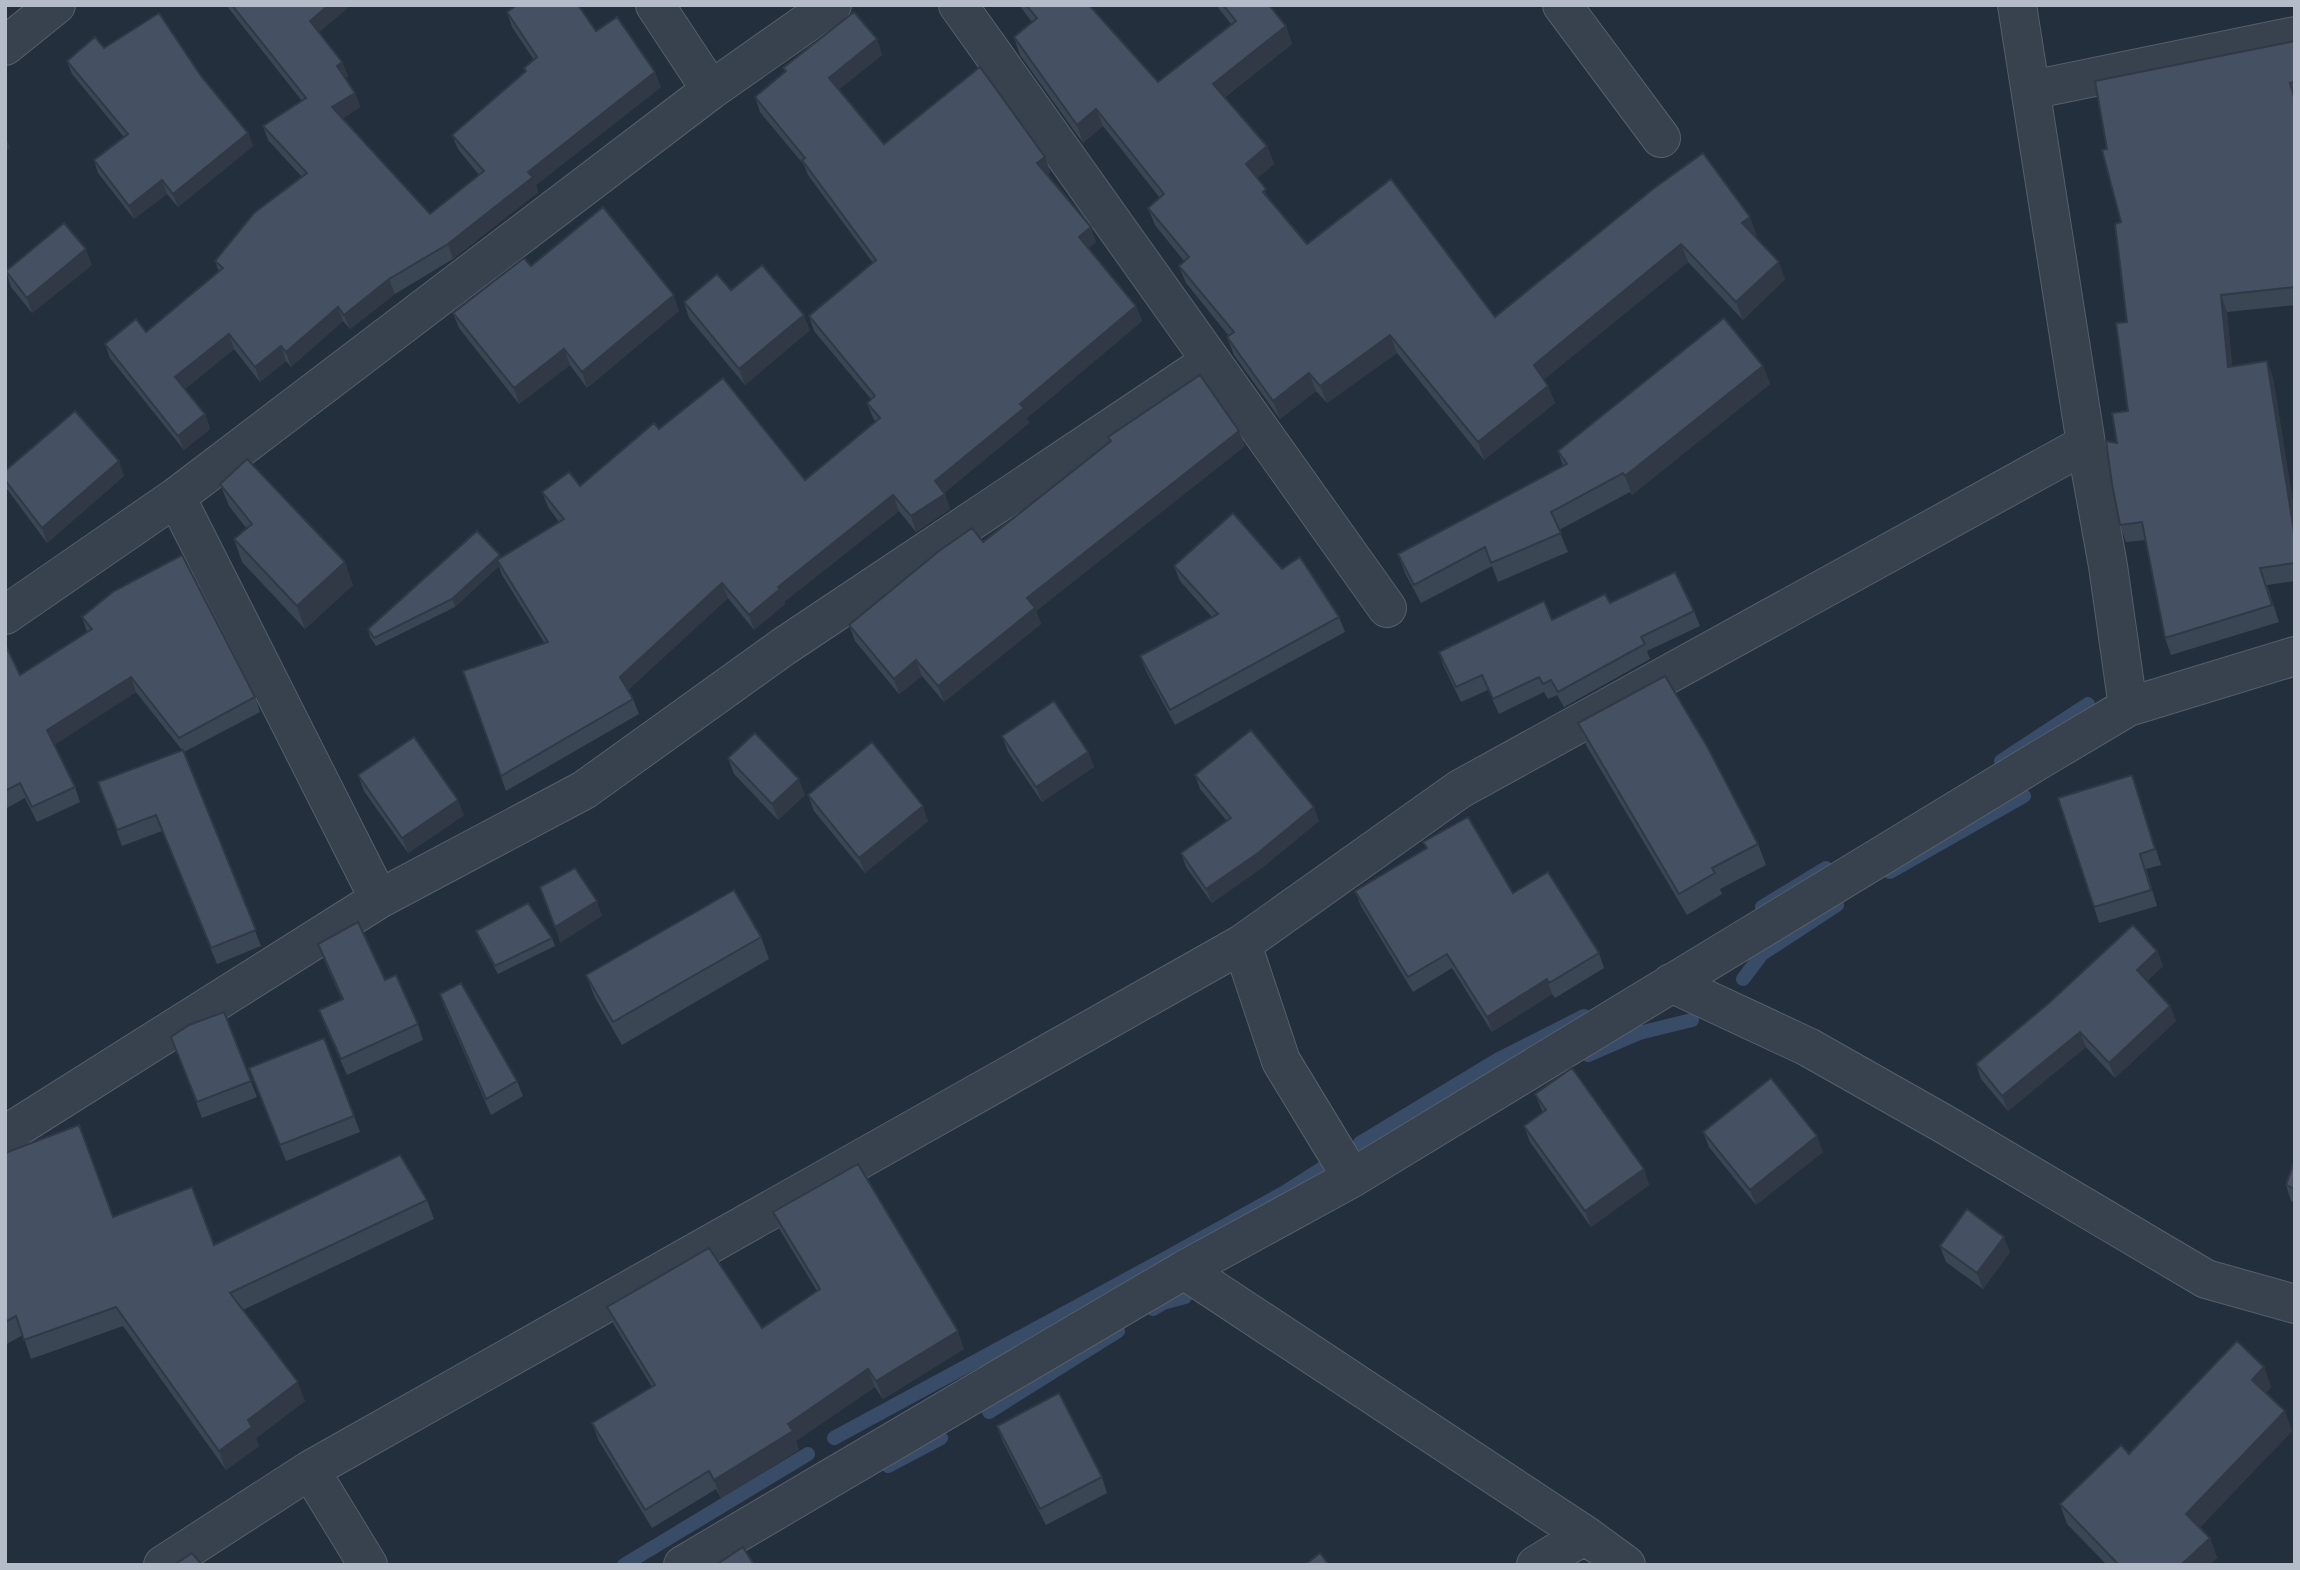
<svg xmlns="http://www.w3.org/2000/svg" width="2300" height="1570" viewBox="0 0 2300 1570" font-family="Raleway,sans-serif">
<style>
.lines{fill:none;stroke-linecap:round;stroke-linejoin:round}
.stream{stroke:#394c67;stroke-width:14}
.minor-casing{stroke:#565f6c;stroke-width:40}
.minor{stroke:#38414e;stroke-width:38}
.wall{fill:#3b4654}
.shaded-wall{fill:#303945}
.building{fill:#455162;stroke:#303945;stroke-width:2}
</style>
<rect width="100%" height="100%" fill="#242f3e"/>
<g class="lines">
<path class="stream" d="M 2001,761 L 2088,704
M 1890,872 L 2024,796
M 1762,907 L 1826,868
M 1743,979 L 1762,954 L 1837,905
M 1588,1055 L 1639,1033 L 1692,1020
M 1360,1143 L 1497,1060 L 1584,1016
M 1153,1309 L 1163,1303 L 1185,1297
M 989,1412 L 1118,1331
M 834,1438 L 1168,1257 L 1285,1192 L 1326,1166
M 888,1466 L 941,1438
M 624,1565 L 808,1454"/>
<defs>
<path id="minor" d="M 655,5 L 711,90
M 958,5 L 1387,608
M 1562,5 L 1661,138
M 5,46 L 56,5
M 2031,90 L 2295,36
M 176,497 L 379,899
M 5,615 L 176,497 L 711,90 L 832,5
M 2128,707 L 2295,656
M 1242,944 L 1281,1061 L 1352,1178
M 1671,983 L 1808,1047 L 1944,1124 L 2206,1279 L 2295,1304
M 5,1135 L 379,899 L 584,790 L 783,647 L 1211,361
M 1184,1270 L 1585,1535 L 1626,1565
M 310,1470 L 368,1565
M 163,1565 L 310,1470 L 1242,944 L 1460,789 L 2086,444
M 683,1565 L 1184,1270 L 1352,1178 L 2039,760 L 2128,707 L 2108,566 L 2086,444 L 2017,5
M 1536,1565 L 1585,1535"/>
</defs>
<use href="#minor" class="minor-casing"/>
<use href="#minor" class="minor"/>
</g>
<path class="wall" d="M 226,5 L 351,5 L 319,32 L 342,62 L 348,76 L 345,78 L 355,93 L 360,107 L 342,119 L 430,214 L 479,175 L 458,149 L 452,135 L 525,72 L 524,68 L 534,60 L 512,27 L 507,12 L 596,31 L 661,87 L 536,185 L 538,192 L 453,259 L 395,294 L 350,329 L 343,321 L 291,367 L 286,361 L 260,382 L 234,349 L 185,389 L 205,414 L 210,429 L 184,450 L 110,358 L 105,344 L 146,332 L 219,272 L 215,261 L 302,177 L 268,140 L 263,126 L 302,101 Z
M 1019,5 L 1089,5 L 1158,82 L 1231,24 L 1216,5 L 1269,5 L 1286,26 L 1292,44 L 1225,97 L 1267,146 L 1274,164 L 1257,178 L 1270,200 L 1307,244 L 1495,317 L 1653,189 L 1757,235 L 1754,236 L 1785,279 L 1743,320 L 1688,262 L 1544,379 L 1548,386 L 1555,403 L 1484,460 L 1397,353 L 1327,403 L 1316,391 L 1280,419 L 1234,355 L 1227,337 L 1229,336 L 1186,283 L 1179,266 L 1184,261 L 1155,225 L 1148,208 L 1160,198 L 1103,126 L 1083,143 L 1020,55 L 1014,37 L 1032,22 Z
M 877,39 L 882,55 L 839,89 L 884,144 L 1045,157 L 1050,172 L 1047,175 L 1096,242 L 1088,249 L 1136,306 L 1142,321 L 1027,418 L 1029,423 L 944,493 L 950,509 L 916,532 L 899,511 L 784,602 L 785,604 L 754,630 L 728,598 L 628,690 L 633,699 L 639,714 L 506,791 L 463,671 L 545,644 L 502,575 L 499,566 L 455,607 L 376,646 L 370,637 L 368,629 L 500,558 L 559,522 L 548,507 L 542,492 L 580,486 L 659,429 L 805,480 L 876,422 L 873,418 L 867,403 L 871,399 L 814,331 L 809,316 L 873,263 L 808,175 L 804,165 L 760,112 L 755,97 L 785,72 L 783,68 Z
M 2295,41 L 2295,305 L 2227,312 L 2232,366 L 2267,361 L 2273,378 L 2295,515 L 2295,581 L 2267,585 L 2279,622 L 2171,655 L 2165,638 L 2146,540 L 2126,542 L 2120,525 L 2117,443 L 2128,411 L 2127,322 L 2121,222 L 2107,149 Z
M 104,48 L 201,76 L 248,133 L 253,146 L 178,207 L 167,194 L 134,219 L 98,173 L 94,160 L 124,137 L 72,74 L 67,61 Z
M 92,265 L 32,313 L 11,287 L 6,271 Z
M 531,266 L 679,311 L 587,388 L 570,365 L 519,404 L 459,328 L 453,313 Z
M 731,290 L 810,330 L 745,385 L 689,318 L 684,302 Z
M 1763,366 L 1770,384 L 1632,495 L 1630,492 L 1559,530 L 1568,552 L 1498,582 L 1492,566 L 1421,603 L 1405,573 L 1398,554 L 1563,466 L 1558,451 Z
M 1108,437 L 1245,446 L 1036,611 L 1041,624 L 944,702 L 922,676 L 899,694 L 855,641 L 849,625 L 983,542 L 1110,442 Z
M 5,471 L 124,476 L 47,543 L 7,489 L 5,485 Z
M 220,484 L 353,585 L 305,629 L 242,562 L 234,539 L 247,529 L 229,506 Z
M 1174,566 L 1339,617 L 1345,632 L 1175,725 L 1146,671 L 1140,656 L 1212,617 L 1180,581 Z
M 1610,603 L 1694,611 L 1700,626 L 1647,651 L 1650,659 L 1564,707 L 1557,695 L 1548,699 L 1544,692 L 1499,714 L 1488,690 L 1461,702 L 1444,667 L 1439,652 Z
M 82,617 L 255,697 L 260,712 L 184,752 L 261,946 L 217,964 L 162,831 L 122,846 L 98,782 L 182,750 L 136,692 L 54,745 L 75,787 L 80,802 L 37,822 L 25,798 L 5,809 L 5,644 L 20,675 L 87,632 Z
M 1578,723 L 1758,844 L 1766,865 L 1720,889 L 1722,894 L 1687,915 L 1586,745 Z
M 1002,736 L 1088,752 L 1094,767 L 1042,802 L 1008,752 Z
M 728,758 L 805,795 L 778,820 L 734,774 Z
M 358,775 L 464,815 L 408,853 L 364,791 Z
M 1195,775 L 1319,821 L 1263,867 L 1212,903 L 1186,867 L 1181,853 L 1227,821 L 1200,789 Z
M 2132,775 L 2161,865 L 2146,869 L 2157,906 L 2099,923 L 2094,907 Z
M 808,795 L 928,821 L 865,873 L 814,811 Z
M 1423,842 L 1513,893 L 1599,953 L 1604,968 L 1555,998 L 1552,994 L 1492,1032 L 1452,968 L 1413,992 L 1361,906 L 1355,891 L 1426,848 Z
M 476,931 L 552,938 L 555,946 L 498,974 L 479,939 Z
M 761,937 L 769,959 L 622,1045 L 595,998 L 586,975 Z
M 318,944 L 385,980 L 418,1024 L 423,1040 L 347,1075 L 325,1026 L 319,1010 L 342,1000 L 324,960 Z
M 2157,951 L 2163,966 L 2147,981 L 2170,1006 L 2176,1021 L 2115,1078 L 2086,1047 L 2008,1111 L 1981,1079 L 1976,1064 Z
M 440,994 L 517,1081 L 523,1096 L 491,1115 L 445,1009 Z
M 224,1012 L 257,1097 L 202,1118 L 171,1037 Z
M 255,1083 L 354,1116 L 360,1132 L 286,1161 Z
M 1535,1094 L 1644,1169 L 1649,1185 L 1591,1227 L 1530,1142 L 1524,1126 L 1543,1113 Z
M 1703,1132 L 1823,1152 L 1756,1205 L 1709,1147 Z
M 5,1153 L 113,1217 L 214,1245 L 427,1200 L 434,1219 L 243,1310 L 305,1401 L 256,1438 L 259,1446 L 226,1470 L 123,1326 L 31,1359 L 23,1335 L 5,1345 Z
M 2295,1160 L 2295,1202 L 2291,1201 L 2286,1185 Z
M 773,1212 L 964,1349 L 883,1399 L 875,1387 L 796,1441 L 799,1450 L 721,1498 L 716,1489 L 652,1528 L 599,1441 L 592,1423 L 652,1387 L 614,1325 L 607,1307 L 762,1328 L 817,1291 L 780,1230 Z
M 1940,1246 L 2010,1252 L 1983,1289 L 1946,1262 Z
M 2264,1367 L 2271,1387 L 2266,1393 L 2292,1431 L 2200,1527 L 2210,1538 L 2217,1558 L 2209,1565 L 2107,1565 L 2067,1524 L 2060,1504 L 2129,1454 Z
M 997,1426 L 1102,1477 L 1107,1493 L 1046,1525 L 1003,1442 Z"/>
<path class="shaded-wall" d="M 329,5 L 351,5 L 315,36 L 310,21 Z
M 1286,26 L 1292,44 L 1219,101 L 1213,84 Z
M 877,39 L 882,55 L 835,93 L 829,78 Z
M 342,62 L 348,76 L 343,80 L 337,66 Z
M 655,72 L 661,87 L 536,185 L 538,192 L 453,259 L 448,244 L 528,172 Z
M 355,93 L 360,107 L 337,122 L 332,107 Z
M 1096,109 L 1103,126 L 1083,143 L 1077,125 Z
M 248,133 L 253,146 L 178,207 L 173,194 Z
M 5,135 L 10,148 L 5,152 Z
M 1267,146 L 1274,164 L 1252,182 L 1246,164 Z
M 1045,157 L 1050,172 L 1043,178 L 1037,163 Z
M 162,180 L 167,194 L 134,219 L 129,206 Z
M 1750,217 L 1757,235 L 1748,241 L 1742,223 Z
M 1091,227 L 1096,242 L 1084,252 L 1079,237 Z
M 1681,244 L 1688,262 L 1540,383 L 1534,365 Z
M 86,249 L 92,265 L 32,313 L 27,298 Z
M 1779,262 L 1785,279 L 1743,320 L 1736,302 Z
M 389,279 L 395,294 L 350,329 L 344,315 Z
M 674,295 L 679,311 L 587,388 L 582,372 Z
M 2221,295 L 2227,312 L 2234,384 L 2228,367 Z
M 1136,306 L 1142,321 L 1027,418 L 1029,423 L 940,496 L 935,481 L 1020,404 Z
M 338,307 L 343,321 L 291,367 L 286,352 Z
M 804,315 L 810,330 L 745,385 L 739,369 Z
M 229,334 L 234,349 L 181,392 L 175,377 Z
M 1390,335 L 1397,353 L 1327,403 L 1320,386 Z
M 281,346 L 286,361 L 260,382 L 255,367 Z
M 564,349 L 570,365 L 519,404 L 514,388 Z
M 2267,361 L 2273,378 L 2295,515 L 2295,538 Z
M 1763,366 L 1770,384 L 1632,495 L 1625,476 Z
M 1309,373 L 1316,391 L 1280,419 L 1273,401 Z
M 1548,386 L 1555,403 L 1484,460 L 1478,442 Z
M 205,414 L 210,429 L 184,450 L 178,436 Z
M 1239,431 L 1245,446 L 1036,611 L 1041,624 L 944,702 L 938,686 L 1027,598 Z
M 119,461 L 124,476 L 47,543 L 42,528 Z
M 945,494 L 950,509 L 916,532 L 911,516 Z
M 893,495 L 899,511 L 784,602 L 785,604 L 754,630 L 749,615 L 778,587 Z
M 500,555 L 503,563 L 497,560 L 499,566 L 455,607 L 452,599 Z
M 345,562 L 353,585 L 305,629 L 297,606 Z
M 722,583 L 728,598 L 626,692 L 620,677 Z
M 916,660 L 922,676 L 899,694 L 894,679 Z
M 131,677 L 136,692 L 53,746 L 47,730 Z
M 1088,752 L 1094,767 L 1042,802 L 1036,787 Z
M 799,779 L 805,795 L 778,820 L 772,804 Z
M 458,800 L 464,815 L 408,853 L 402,838 Z
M 923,806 L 928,821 L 865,873 L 859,858 Z
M 1314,807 L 1319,821 L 1263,867 L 1212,903 L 1206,889 Z
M 597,901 L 602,916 L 560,943 L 555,927 Z
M 2157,951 L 2163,966 L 2143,985 L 2137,970 Z
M 1547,979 L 1552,994 L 1492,1032 L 1487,1017 Z
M 2170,1006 L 2176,1021 L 2115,1078 L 2109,1063 Z
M 2080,1032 L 2086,1047 L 2008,1111 L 2002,1096 Z
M 1817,1136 L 1823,1152 L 1756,1205 L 1750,1190 Z
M 1644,1169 L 1649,1185 L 1591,1227 L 1585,1211 Z
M 2004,1237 L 2010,1252 L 1983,1289 L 1977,1273 Z
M 958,1331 L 964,1349 L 883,1399 L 876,1381 Z
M 2264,1367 L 2271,1387 L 2260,1399 L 2252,1380 Z
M 868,1369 L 875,1387 L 796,1441 L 799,1450 L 721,1498 L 714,1480 L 788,1424 Z
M 298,1382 L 305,1401 L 256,1438 L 259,1446 L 226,1470 L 219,1451 L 248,1420 Z
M 2285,1411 L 2292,1431 L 2194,1534 L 2186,1514 Z
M 2210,1538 L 2217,1558 L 2209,1565 L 2181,1565 Z"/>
<path class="building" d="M 232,5 L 329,5 L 310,21 L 342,62 L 337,66 L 355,93 L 332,107 L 430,214 L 484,171 L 452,135 L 526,71 L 524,68 L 537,57 L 507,12 L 517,5 L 578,5 L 596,31 L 617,17 L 655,72 L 528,172 L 533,177 L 448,244 L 389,279 L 344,315 L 338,307 L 286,352 L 281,346 L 255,367 L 229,334 L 175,377 L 205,414 L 178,436 L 105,344 L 136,319 L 146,332 L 223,268 L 215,261 L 254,213 L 307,173 L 263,126 L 306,98 Z
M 1026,5 L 1089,5 L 1158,82 L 1236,21 L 1223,5 L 1269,5 L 1286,26 L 1213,84 L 1267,146 L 1246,164 L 1266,189 L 1263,192 L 1307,244 L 1391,179 L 1495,317 L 1653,189 L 1703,153 L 1750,217 L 1742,223 L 1779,262 L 1736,302 L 1681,244 L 1534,365 L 1548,386 L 1478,442 L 1390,335 L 1320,386 L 1309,373 L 1273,401 L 1227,337 L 1234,332 L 1179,266 L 1189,257 L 1148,208 L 1164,194 L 1096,109 L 1077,125 L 1014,37 L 1037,18 Z
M 854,12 L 877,39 L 829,78 L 884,144 L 980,67 L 1045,157 L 1037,163 L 1091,227 L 1079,237 L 1136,306 L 1020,404 L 1024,408 L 935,481 L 945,494 L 911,516 L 893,495 L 778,587 L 780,589 L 749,615 L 722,583 L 620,677 L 633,699 L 501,776 L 463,671 L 548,642 L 497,560 L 564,519 L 542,492 L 569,472 L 580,486 L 654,423 L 659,429 L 723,378 L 805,480 L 880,418 L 867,403 L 875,396 L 809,316 L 876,260 L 802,160 L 805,158 L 755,97 L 786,71 L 783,68 Z
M 159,13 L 201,76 L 248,133 L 173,194 L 162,180 L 129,206 L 94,160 L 128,134 L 67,61 L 95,37 L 104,48 Z
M 2295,41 L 2295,82 L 2290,83 L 2295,100 L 2295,287 L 2221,295 L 2228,367 L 2267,361 L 2295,538 L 2295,563 L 2260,568 L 2272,605 L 2165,638 L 2142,522 L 2120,525 L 2112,484 L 2106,441 L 2117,443 L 2112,413 L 2128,411 L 2116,323 L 2127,322 L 2115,224 L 2121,222 L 2102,150 L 2107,149 L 2095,81 Z
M 603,207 L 674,295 L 582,372 L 564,349 L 514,388 L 453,313 L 524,258 L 531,266 Z
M 64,223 L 86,249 L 27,298 L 6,271 Z
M 762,265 L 804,315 L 739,369 L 684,302 L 717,274 L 731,290 Z
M 1724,318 L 1763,366 L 1625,476 L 1623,473 L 1551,512 L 1561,533 L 1491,563 L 1485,547 L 1414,585 L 1398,554 L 1567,464 L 1558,451 Z
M 1200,375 L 1239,431 L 1027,598 L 1035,608 L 938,686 L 916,660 L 894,679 L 849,625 L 939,551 L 972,528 L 983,542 L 1111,441 L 1108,437 Z
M 75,411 L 119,461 L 42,528 L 5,480 L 5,471 Z
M 247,459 L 345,562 L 297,606 L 234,539 L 252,524 L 220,484 Z
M 1233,513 L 1282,569 L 1300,557 L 1339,617 L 1170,710 L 1140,656 L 1218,614 L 1174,566 Z
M 477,531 L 500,555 L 452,599 L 374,638 L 368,629 Z
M 182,555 L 255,697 L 179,738 L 131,677 L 47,730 L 75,787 L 32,807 L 20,783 L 5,791 L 5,644 L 20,675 L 92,629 L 82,617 L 114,591 Z
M 1675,572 L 1694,611 L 1641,637 L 1645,644 L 1558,692 L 1551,680 L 1543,684 L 1539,677 L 1493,699 L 1482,675 L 1456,687 L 1439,652 L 1544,601 L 1552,620 L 1605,594 L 1610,603 Z
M 1665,676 L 1708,748 L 1758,844 L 1712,868 L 1715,873 L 1679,894 L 1578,723 Z
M 1054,701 L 1088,752 L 1036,787 L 1002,736 Z
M 1251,730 L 1314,807 L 1258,853 L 1206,889 L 1181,853 L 1231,818 L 1195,775 Z
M 755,733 L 799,779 L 772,804 L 728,758 Z
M 414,737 L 458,800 L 402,838 L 358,775 Z
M 872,742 L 923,806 L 859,858 L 808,795 Z
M 183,750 L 256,930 L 211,948 L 156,815 L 117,830 L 98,782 Z
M 2132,775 L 2155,849 L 2140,854 L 2151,890 L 2094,907 L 2058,798 Z
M 1468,817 L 1513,893 L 1548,872 L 1599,953 L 1549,983 L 1547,979 L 1487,1017 L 1447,954 L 1408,977 L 1355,891 L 1427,848 L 1423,842 Z
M 575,868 L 597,901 L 555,927 L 540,887 Z
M 734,890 L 761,937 L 613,1022 L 586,975 Z
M 528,903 L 552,938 L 495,966 L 476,931 Z
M 358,922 L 385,980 L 396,975 L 418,1024 L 341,1059 L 319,1010 L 343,999 L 318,944 Z
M 2133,925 L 2157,951 L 2137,970 L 2170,1006 L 2109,1063 L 2080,1032 L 2002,1096 L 1976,1064 L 2049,1003 Z
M 461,983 L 517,1081 L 486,1099 L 440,994 Z
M 224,1012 L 251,1081 L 197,1102 L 171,1037 L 189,1025 Z
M 324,1038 L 354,1116 L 280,1145 L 249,1068 Z
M 1572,1068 L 1644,1169 L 1585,1211 L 1524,1126 L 1546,1110 L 1535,1094 Z
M 1771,1078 L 1817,1136 L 1750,1190 L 1703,1132 Z
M 79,1125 L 113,1217 L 192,1187 L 214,1245 L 400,1155 L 427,1200 L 230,1293 L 298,1382 L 248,1420 L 252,1427 L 219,1451 L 116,1307 L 24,1340 L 16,1316 L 5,1322 L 5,1153 Z
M 2295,1160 L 2295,1189 L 2286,1185 Z
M 858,1164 L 958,1331 L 876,1381 L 868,1369 L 788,1424 L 793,1431 L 714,1480 L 709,1471 L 645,1510 L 592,1423 L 655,1385 L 607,1307 L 709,1248 L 762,1328 L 820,1289 L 773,1212 Z
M 1967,1209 L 2004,1237 L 1977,1273 L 1940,1246 Z
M 2237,1341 L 2264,1367 L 2252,1380 L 2285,1411 L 2186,1514 L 2210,1538 L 2181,1565 L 2119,1565 L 2060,1504 L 2121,1445 L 2129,1454 Z
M 1059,1393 L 1102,1477 L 1040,1509 L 997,1426 Z
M 743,1547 L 754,1565 L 716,1565 Z
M 192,1553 L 202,1565 L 174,1565 Z
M 1320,1553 L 1329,1565 L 1305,1565 Z"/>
<rect width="2300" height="1570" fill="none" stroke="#b4bcc9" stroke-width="14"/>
</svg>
